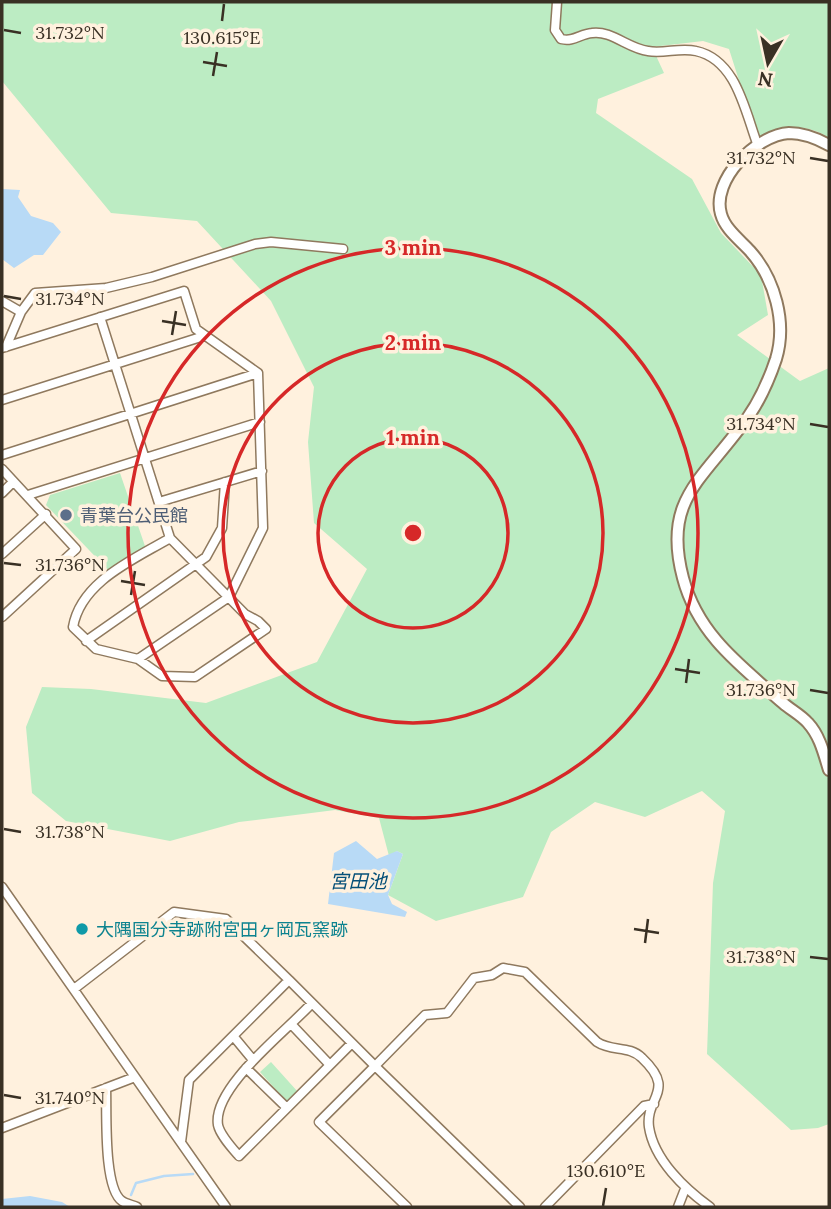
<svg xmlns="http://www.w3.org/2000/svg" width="831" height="1209" viewBox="0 0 831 1209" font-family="Lora,'Noto Sans JP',serif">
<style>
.green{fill:#bcecc3}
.water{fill:#b8daf6}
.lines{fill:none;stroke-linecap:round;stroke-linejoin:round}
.stream{stroke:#b8daf6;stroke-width:2.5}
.minor-casing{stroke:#8f795e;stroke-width:11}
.major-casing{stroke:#8f795e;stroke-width:14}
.minor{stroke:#fff;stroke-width:8}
.major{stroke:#fff;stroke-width:10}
.ticks{fill:none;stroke:#393024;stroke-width:2.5}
.ring{fill:none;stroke:#d62828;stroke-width:3.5}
.service-dot{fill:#5c6f8a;stroke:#fff1de;stroke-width:2.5}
.culture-dot{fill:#0f9aa8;stroke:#fff1de;stroke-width:2.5}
.labels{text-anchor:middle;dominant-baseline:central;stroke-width:7;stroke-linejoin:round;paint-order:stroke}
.service-label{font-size:18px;fill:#4e5e75;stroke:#fff1de;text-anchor:start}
.culture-label{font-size:18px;fill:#0d838f;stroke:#fff1de;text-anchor:start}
.water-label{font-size:19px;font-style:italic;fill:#054f78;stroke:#fff1de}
.ticks-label{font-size:18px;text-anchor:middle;fill:#393024;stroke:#fff1de;stroke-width:7;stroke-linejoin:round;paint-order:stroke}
.centre{fill:#d62828;stroke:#fff1de;stroke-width:3.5}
.ring-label{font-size:21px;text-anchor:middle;font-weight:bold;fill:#d62828;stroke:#fff1de;stroke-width:7;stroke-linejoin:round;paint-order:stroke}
</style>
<rect width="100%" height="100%" fill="#fff1de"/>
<path class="green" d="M 2,2 L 829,2 L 829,138 C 806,122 782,127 757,137 L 729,49 L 703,41 L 652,47 L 664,73 L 598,99 L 596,113 L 692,179 L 721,233 L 761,275 L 768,315 L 737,335 L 800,381 L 829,368 L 829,1124 L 818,1128 L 791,1130 L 707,1054 L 713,883 L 725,811 L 702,791 L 645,817 L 595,802 L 551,832 L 523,897 L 436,921 L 388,895 L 403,854 L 397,851 L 389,856 L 379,818 L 335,810 L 239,822 L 170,841 L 66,821 L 32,793 L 26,727 L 42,687 L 91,689 L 206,703 L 317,662 L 367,569 L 314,523 L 308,442 L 314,387 L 271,301 L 197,221 L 111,213 L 2,81 Z
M 120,473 L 146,549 L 110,572 L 46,505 L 50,495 Z
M 271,1062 L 298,1092 L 287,1102 L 260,1072 Z"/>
<path class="water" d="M 2,189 L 20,190 L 18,197 L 31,216 L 53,223 L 61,232 L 43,255 L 34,255 L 14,268 L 2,259 Z
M 356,841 L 377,859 L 397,851 L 403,854 L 388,895 L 392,904 L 407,912 L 405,917 L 328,904 L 334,853 Z
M 30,1196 L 62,1202 L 70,1207 L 2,1207 L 2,1199 Z"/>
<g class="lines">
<path class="stream" d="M 131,1195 L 136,1183 L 164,1176 L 193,1174"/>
<defs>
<path id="minor" d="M 557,2 L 555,30 L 561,39 C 574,42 580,34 592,33 C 611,30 629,49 648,51 C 664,54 680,47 696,51 C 737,60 745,112 758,146
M 2,301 L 21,312 L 6,347
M 21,312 L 35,293 L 106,288 L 152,277 L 255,244 L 271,242 L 343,249
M 100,317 L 170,538 L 245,614 L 258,621 L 266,629 L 195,677 L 162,676 L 138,659 L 96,649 L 73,627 C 81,581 135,559 170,538
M 2,348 L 184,291 L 196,329 L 258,373 L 263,528 L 229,597 L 138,659
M 2,400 L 204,336
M 2,455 L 258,373
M 2,469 L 76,549 L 2,617
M 2,493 L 13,482
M 28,495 L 260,422
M 159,502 L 262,471
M 2,554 L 46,514
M 86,641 L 206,557 L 222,528 L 225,482
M 2,887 L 226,1207
M 74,989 L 174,912 L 226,919 L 289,980
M 312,1003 C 288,1030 212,1087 218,1125 C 220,1135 232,1148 239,1156 L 352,1043
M 292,1025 L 329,1064
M 234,1037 L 253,1060
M 246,1068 L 287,1108
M 106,1088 C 107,1111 103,1188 122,1201 C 126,1204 133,1205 137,1207
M 2,1128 L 135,1077
M 181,1142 L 189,1080 L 289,980 L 375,1066 L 425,1015 L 447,1013 L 474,978 L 492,975 L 503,968 L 525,972 L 597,1042 C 612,1052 629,1045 642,1058 C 677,1091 645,1097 649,1127 C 654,1160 685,1189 710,1207
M 407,1207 L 319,1122 L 375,1066 L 520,1207
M 545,1207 L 644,1106 L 654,1104
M 678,1207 L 685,1189"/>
<path id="major" d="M 829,145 C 818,139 803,133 789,133 C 756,135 711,180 721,214 C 725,229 740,240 750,251 C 775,279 787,323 776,359 C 768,383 755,410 739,429 C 699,482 663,503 683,578 C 698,635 741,666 783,703 C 791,710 801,715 808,723 C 820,736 824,754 829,770"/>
</defs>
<use href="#minor" class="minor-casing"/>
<use href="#major" class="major-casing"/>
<use href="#minor" class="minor"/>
<use href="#major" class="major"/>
</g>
<path class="ticks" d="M 222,21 L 224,4M 4,30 L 21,33M 203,62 L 227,66M 213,76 L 217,52M 810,158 L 828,161M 4,296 L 21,299M 162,321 L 186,325M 172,335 L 176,311M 810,424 L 828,427M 4,563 L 21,565M 121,581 L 145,585M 131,595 L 135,571M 675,669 L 700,673M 686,683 L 689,659M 810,690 L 828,693M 4,829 L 21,832M 634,929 L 659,933M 645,943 L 648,919M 810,957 L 828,959M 4,1095 L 21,1098M 603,1206 L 606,1188"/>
<g class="ring">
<circle cx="413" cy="533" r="95"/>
<circle cx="413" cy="533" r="190"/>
<circle cx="413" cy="533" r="285"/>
</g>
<circle class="service-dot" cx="66" cy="515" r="7"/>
<circle class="culture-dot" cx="82" cy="929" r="7"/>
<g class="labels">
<g class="service-label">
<text x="80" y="515">青葉台公民館</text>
</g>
<g class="culture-label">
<text x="96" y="929">大隅国分寺跡附宮田ヶ岡瓦窯跡</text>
</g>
<g class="water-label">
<text x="358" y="881">宮田池</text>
</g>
</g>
<g class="ticks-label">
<text x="70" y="39">31.732°N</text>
<text x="222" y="44">130.615°E</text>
<text x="761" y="164">31.732°N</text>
<text x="70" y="305">31.734°N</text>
<text x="761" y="430">31.734°N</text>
<text x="70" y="571">31.736°N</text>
<text x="761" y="696">31.736°N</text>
<text x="70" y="838">31.738°N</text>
<text x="761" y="963">31.738°N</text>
<text x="70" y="1104">31.740°N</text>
<text x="606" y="1177">130.610°E</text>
</g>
<circle cx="413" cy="533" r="10" class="centre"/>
<g class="ring-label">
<text x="413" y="255">3 min</text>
<text x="413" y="350">2 min</text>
<text x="413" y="445">1 min</text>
</g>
<rect width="831" height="1209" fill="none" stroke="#393024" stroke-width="7"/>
<g transform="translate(768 63) rotate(189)" stroke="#fff1de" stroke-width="5" paint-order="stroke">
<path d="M0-5L12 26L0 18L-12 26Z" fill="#393024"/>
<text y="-10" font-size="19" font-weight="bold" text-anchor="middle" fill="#393024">N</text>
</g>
</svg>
